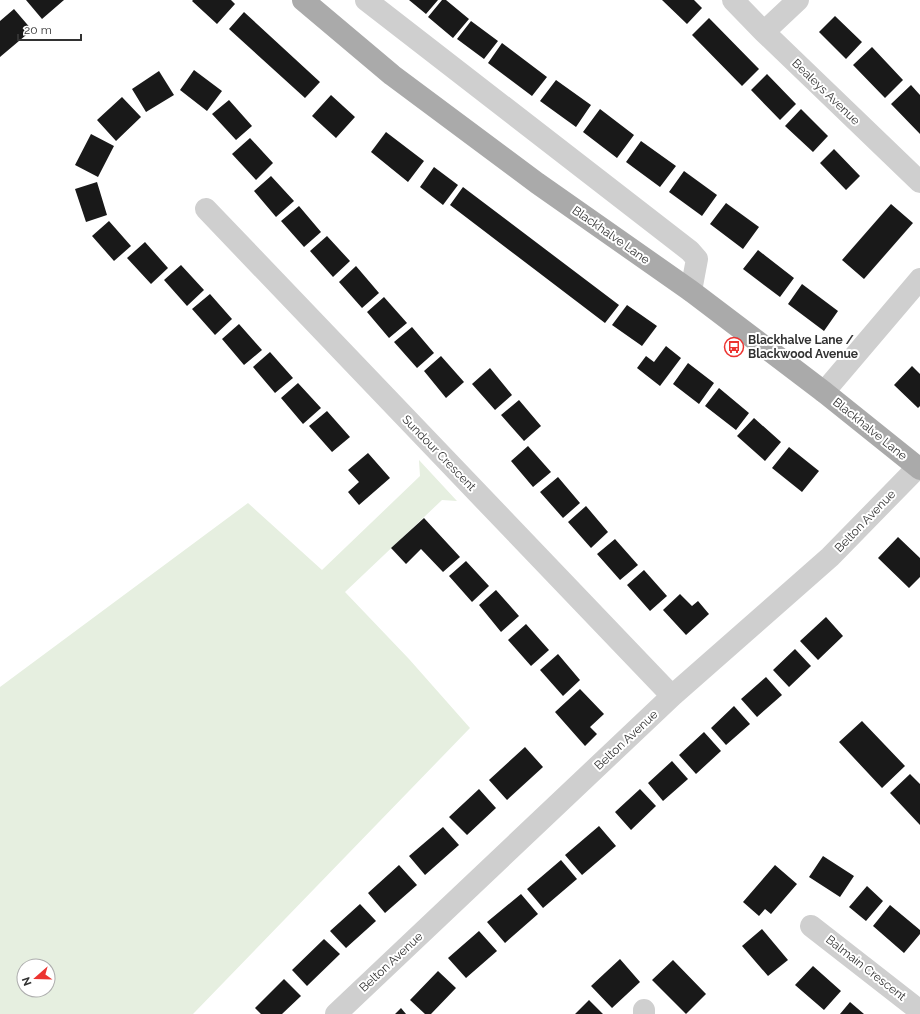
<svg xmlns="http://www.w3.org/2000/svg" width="920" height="1014" viewBox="0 0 920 1014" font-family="Raleway,sans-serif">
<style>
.green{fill:#e6efe0;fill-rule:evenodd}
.building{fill:#191919}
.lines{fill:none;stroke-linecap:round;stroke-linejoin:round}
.minor{stroke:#cfcfcf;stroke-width:22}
.major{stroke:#aaa;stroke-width:22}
.labels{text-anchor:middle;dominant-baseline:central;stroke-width:4;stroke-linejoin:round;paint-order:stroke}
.street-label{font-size:12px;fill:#323232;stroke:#fff}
.poi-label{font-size:12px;font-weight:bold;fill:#323232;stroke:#fff;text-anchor:start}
</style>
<rect width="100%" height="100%" fill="#fff"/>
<path class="green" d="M 419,460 L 457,501 L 442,500 L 345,592 L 409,659 L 470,728 L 193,1014 L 0,1014 L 0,687 L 248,503 L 322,570 L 420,476 ZM 24,966 L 48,966 L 48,990 L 24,990 Z"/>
<path class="building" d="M 26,0 L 64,0 L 42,19 Z
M 193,0 L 231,0 L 235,4 L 217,24 L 192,1 Z
M 409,0 L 438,0 L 426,14 Z
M 442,0 L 446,0 L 469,19 L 453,38 L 428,17 Z
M 662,0 L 694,0 L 702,8 L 687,24 Z
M 14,9 L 32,30 L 0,57 L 0,21 Z
M 244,12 L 320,82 L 305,98 L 229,29 Z
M 835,16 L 862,42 L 846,59 L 819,32 Z
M 709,18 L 759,69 L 742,86 L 692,35 Z
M 471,21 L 498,41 L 484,59 L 457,39 Z
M 502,43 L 547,77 L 532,96 L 488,63 Z
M 872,47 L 903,80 L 885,98 L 853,65 Z
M 194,70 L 222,91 L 207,111 L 180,90 Z
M 159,71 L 174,95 L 146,112 L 132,89 Z
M 767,74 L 796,104 L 780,120 L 751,90 Z
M 556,80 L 591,105 L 576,127 L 540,101 Z
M 911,85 L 920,95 L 920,134 L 891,104 Z
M 331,95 L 355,117 L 336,138 L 312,116 Z
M 122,97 L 141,117 L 116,141 L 97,120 Z
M 229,100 L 252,126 L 236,140 L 212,114 Z
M 600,109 L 634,135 L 617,158 L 583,132 Z
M 801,109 L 828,136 L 813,152 L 785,126 Z
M 386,132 L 424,161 L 408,182 L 371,152 Z
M 91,134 L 114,146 L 98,177 L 75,165 Z
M 250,138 L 273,163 L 256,180 L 232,154 Z
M 641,141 L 676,166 L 660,187 L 626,162 Z
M 834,149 L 860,176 L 846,190 L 820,163 Z
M 434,167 L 458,185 L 443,205 L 420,187 Z
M 684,171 L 717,195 L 702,216 L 669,192 Z
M 271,176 L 294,201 L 276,217 L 254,191 Z
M 97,182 L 107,215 L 86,222 L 75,189 Z
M 463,187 L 619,305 L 605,323 L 450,205 Z
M 726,203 L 759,227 L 743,249 L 710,224 Z
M 891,204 L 913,223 L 864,279 L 842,260 Z
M 299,206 L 321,232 L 304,247 L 281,221 Z
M 109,221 L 131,246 L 114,261 L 92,236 Z
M 327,236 L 350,261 L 333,277 L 310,251 Z
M 145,242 L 168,268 L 151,284 L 127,258 Z
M 758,250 L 794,278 L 780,297 L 743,269 Z
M 181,265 L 204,290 L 187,306 L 164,280 Z
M 356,266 L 379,293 L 362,308 L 339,282 Z
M 802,284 L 838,311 L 824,331 L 788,304 Z
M 210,294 L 232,319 L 215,335 L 192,309 Z
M 384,297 L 407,323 L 389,338 L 367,312 Z
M 627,305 L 657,326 L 642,346 L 612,325 Z
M 239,324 L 262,350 L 244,365 L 222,339 Z
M 412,327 L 434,353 L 417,368 L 394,342 Z
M 666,346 L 681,358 L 660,386 L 637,368 L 646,356 L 654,362 Z
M 270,352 L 293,378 L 275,393 L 253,367 Z
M 441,356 L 464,382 L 446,398 L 424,371 Z
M 688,363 L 714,383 L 699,404 L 673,384 Z
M 912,366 L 920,374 L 920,406 L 918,408 L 894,385 Z
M 490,368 L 512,395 L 495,410 L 472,384 Z
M 298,383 L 321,408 L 303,424 L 281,398 Z
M 719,388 L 749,413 L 736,430 L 705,406 Z
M 519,400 L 541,426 L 524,441 L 501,415 Z
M 327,411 L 350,437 L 332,452 L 309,426 Z
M 754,418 L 781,442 L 765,461 L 737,436 Z
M 528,446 L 551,472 L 533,487 L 511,461 Z
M 789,447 L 819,471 L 802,492 L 772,468 Z
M 368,453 L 390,478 L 359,505 L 348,492 L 359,482 L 348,470 Z
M 558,477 L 580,503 L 563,518 L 540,492 Z
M 586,506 L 608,532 L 591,548 L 568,522 Z
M 424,518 L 460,557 L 443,572 L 421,549 L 406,564 L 391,548 Z
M 898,537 L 920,558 L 920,577 L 909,588 L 878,558 Z
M 615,539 L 638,565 L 620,580 L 597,554 Z
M 466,561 L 489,586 L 472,602 L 449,576 Z
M 644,570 L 667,596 L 650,611 L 627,585 Z
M 496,590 L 519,616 L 501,632 L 479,605 Z
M 680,594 L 692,606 L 698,601 L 709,614 L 686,635 L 663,610 Z
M 826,617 L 843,636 L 818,660 L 800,641 Z
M 526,624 L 549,650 L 531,666 L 508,640 Z
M 795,649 L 811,666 L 789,687 L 773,670 Z
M 558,654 L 580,680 L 563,696 L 540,670 Z
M 766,677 L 782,695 L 757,717 L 741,699 Z
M 580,689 L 604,714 L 590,727 L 597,734 L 585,746 L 555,712 Z
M 734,706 L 750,724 L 726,745 L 711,728 Z
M 862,721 L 905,766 L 882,788 L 839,742 Z
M 704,732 L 721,751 L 696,774 L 679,755 Z
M 525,747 L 543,767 L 507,800 L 489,780 Z
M 672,761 L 688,779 L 663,801 L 648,783 Z
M 910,774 L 920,784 L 920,825 L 890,793 Z
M 479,789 L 496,808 L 467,835 L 449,817 Z
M 640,789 L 656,806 L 631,830 L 615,812 Z
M 599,826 L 616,846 L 582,875 L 565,855 Z
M 443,827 L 459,845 L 425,875 L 409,856 Z
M 823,856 L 854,876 L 840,897 L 809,877 Z
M 561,860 L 577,879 L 543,908 L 527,889 Z
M 399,865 L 417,885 L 385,913 L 368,893 Z
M 775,865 L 797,884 L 771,914 L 765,909 L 759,916 L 743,902 Z
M 867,886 L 883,901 L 866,921 L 849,907 Z
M 521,894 L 538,914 L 505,943 L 487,922 Z
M 360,904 L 376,921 L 346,948 L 330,931 Z
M 890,905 L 920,930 L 920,934 L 904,953 L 873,926 Z
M 762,929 L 788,960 L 768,976 L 742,946 Z
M 479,931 L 497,951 L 466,978 L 448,958 Z
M 324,939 L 340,954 L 307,986 L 292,970 Z
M 620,959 L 640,982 L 612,1008 L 591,986 Z
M 673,960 L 706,994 L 686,1014 L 652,980 Z
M 813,966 L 841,991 L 824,1010 L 795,985 Z
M 438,971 L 456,988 L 431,1014 L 425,1014 L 410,1000 Z
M 284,979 L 301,996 L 282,1014 L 261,1014 L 255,1008 Z
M 589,1000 L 603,1014 L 575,1014 Z
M 850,1002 L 864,1014 L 840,1014 Z
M 401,1008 L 406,1014 L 395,1014 Z"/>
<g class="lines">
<path class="minor" d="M 366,0 L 690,251 L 697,259 L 691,291
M 733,0 L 764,32 L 920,182
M 764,32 L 798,0
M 206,209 L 672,696
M 824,392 L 920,279
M 811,926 L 920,1011
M 644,1010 L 644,1014
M 336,1014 L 672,696 L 830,557 L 918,467"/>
<path class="major" d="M 303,0 L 392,75 L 537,183 L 691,291 L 824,392 L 920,469"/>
</g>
<defs>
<symbol id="bus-ring" viewBox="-11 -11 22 22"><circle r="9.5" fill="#fff" stroke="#ec3330" stroke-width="1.5"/><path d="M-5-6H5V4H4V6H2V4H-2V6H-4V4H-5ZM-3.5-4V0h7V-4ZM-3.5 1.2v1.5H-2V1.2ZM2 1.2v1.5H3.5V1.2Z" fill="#ec3330"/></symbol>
</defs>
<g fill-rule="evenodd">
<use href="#bus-ring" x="723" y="336" width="22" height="22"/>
</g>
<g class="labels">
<g class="street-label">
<text transform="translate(826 92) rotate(44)">Bealeys Avenue</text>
<text transform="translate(611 235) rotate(35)">Blackhalve Lane</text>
<text transform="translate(870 429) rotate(39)">Blackhalve Lane</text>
<text transform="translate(439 453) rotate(46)">Sundour Crescent</text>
<text transform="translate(865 521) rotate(-46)">Belton Avenue</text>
<text transform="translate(626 740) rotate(-43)">Belton Avenue</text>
<text transform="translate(391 962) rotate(-43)">Belton Avenue</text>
<text transform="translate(866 968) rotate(38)">Balmain Crescent</text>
</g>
<g class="poi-label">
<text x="748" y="340">Blackhalve Lane /<tspan x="748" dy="14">Blackwood Avenue</tspan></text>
</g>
</g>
<g transform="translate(36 978) rotate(250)"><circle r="19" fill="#ffffff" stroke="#adadad"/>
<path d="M0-3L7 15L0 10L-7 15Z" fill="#ec3330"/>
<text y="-6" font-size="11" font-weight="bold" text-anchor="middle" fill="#323232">N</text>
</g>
<path d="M18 34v6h63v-6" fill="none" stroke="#323232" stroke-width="2"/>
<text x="24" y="34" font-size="12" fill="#323232" stroke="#ffffff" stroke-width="3" paint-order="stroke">20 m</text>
</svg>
